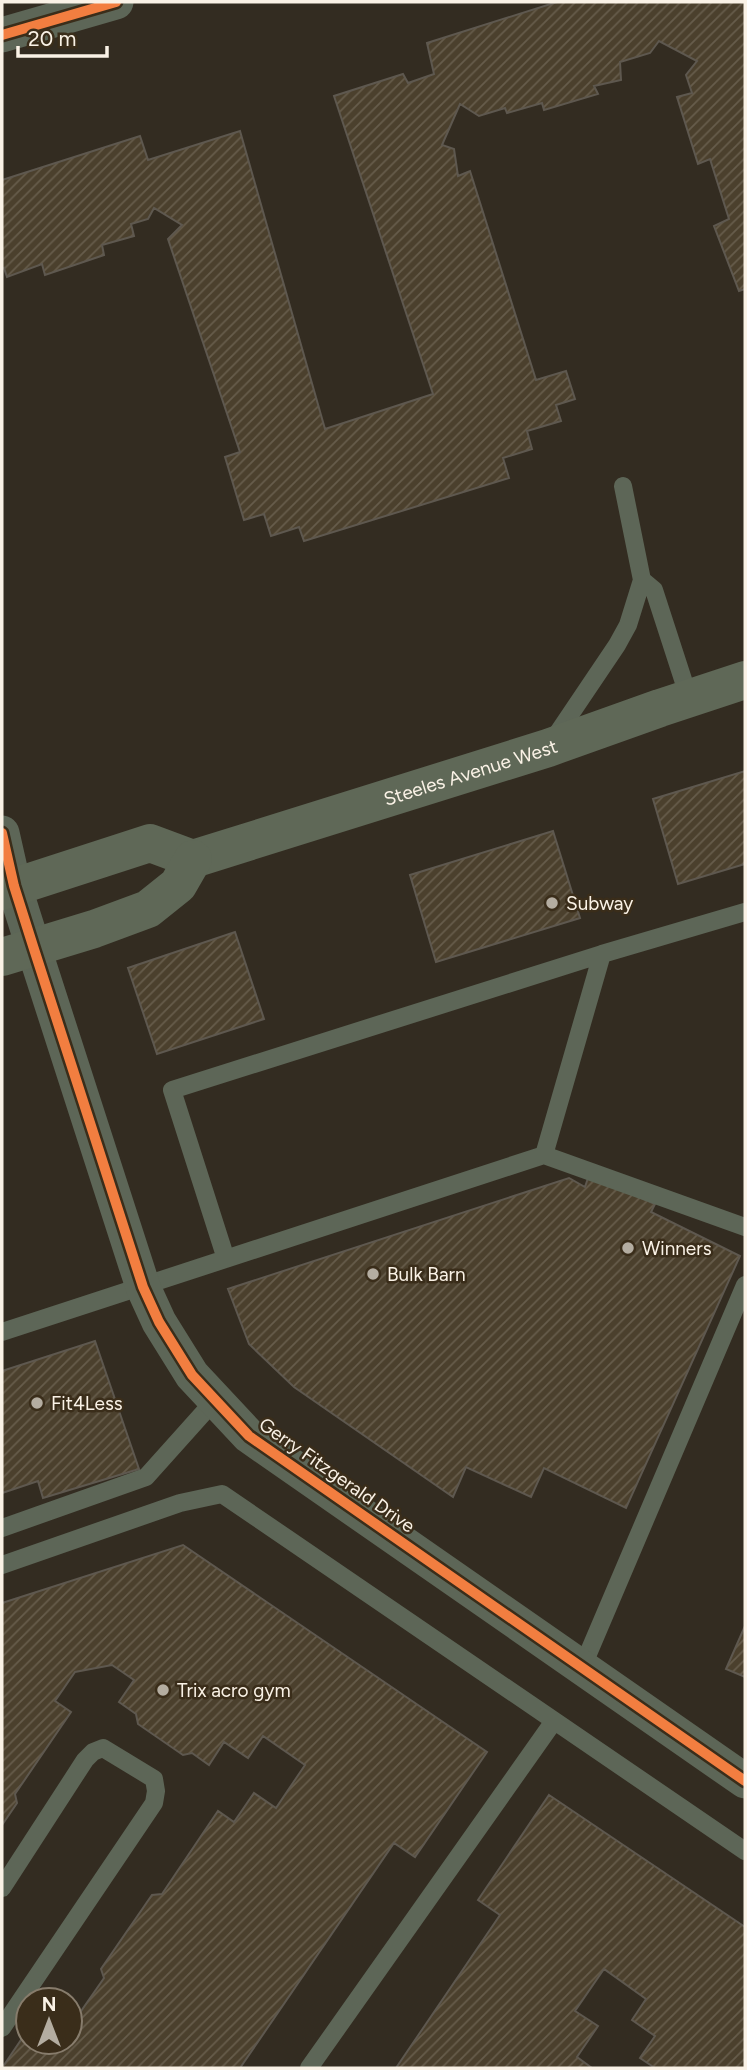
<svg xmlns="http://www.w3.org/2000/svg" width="747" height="2070" viewBox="0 0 747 2070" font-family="Figtree,sans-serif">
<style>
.building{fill:url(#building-hatch);stroke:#5e584f;stroke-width:2}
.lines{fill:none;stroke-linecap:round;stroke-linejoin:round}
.lane{stroke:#5d6657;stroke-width:18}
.street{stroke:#5d6657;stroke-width:35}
.secondary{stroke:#5f6857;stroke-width:38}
.cycleway-casing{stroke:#3a2d1a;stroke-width:15}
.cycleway{stroke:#f27e40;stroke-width:10}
.poi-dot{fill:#b4ada1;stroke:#3a2d1a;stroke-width:2.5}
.labels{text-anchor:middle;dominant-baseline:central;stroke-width:5;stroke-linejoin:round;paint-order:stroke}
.street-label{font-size:19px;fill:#faf2e6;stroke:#3a2d1a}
.poi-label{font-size:19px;fill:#faf2e6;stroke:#3a2d1a;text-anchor:start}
</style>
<defs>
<pattern id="building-hatch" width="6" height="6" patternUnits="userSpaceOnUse" patternTransform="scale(1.75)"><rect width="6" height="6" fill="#4b402d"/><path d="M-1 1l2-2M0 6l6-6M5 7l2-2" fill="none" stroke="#665c4b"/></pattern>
</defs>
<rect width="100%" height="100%" fill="#332c21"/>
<path class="building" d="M 557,2 L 745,2 L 745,289 L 739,291 L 714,226 L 729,219 L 710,159 L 698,164 L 677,97 L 692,93 L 686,75 L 697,61 L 659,41 L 650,53 L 620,62 L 621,80 L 594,86 L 598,94 L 544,110 L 542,103 L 507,113 L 505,108 L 479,116 L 460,104 L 442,145 L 454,149 L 458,176 L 470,171 L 536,380 L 566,371 L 575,399 L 556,405 L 561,421 L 527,431 L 532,449 L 503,458 L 509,478 L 304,541 L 299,527 L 271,536 L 264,514 L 244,520 L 225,457 L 240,452 L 168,239 L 182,225 L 154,208 L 148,219 L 131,224 L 134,236 L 102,245 L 104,255 L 45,275 L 42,264 L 7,277 L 4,268 L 2,269 L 2,180 L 140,136 L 148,160 L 240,131 L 325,429 L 433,394 L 334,96 L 403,74 L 408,83 L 434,74 L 427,43 Z
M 745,771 L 745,864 L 678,884 L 653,799 Z
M 553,831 L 580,918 L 436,962 L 410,875 Z
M 235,932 L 264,1019 L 157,1054 L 128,968 Z
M 589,1175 L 655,1204 L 651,1212 L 740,1256 L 626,1508 L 544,1468 L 531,1497 L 466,1467 L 453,1497 L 294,1387 L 249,1344 L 228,1289 L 569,1178 L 585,1187 Z
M 95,1341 L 139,1469 L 43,1498 L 38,1481 L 2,1493 L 2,1371 Z
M 183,1545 L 487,1752 L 415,1857 L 394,1843 L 240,2068 L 2,2068 L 27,2031 L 28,2042 L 43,2042 L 55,2050 L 60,2042 L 70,2042 L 70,2027 L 104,1978 L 101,1969 L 152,1895 L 162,1894 L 218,1811 L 234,1822 L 254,1793 L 276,1808 L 305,1765 L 263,1736 L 248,1758 L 224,1742 L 209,1765 L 192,1753 L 183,1755 L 138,1724 L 136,1714 L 119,1702 L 134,1680 L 112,1665 L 75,1672 L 55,1701 L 71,1712 L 15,1794 L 17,1803 L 2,1825 L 2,1603 Z
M 745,1626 L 745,1677 L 726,1669 Z
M 549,1795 L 745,1927 L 745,2068 L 655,2068 L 640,2058 L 655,2036 L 632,2020 L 646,1999 L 604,1969 L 575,2011 L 598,2026 L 577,2057 L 592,2068 L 396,2068 L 500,1915 L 478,1900 Z"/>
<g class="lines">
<path class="lane" d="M 642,580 L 654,590 L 689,698
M 553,740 L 617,645 L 628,625 L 642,580 L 623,486
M 544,1155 L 602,954 L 745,912
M 226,1259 L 172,1090 L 602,954
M 2,1332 L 544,1155 L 745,1227
M 2,1528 L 146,1477 L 215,1400
M 2,1565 L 180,1503 L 222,1494 L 745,1851
M 582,1668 L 745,1285
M 2,1888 L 85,1760 L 93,1752 L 103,1748 L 154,1779 L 156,1791 L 154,1803 L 2,2028
M 309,2068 L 554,1721"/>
<path class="street" d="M 2,35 L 116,2
M 2,833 L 14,886 L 33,946 L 143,1287 L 159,1322 L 192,1375 L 249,1436 L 745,1781"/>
<g class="secondary">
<path id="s1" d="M 2,891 L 150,843 L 193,859 L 548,748 L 660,708 L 745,680"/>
<path d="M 2,957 L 94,929 L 148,909 L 178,885 L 193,859"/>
</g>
<defs>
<path id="cycleway" d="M 2,35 L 116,2
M 2,833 L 14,886 L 33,946 L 143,1287 L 159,1322 L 192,1375 L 249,1436 L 745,1781"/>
</defs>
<use href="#cycleway" class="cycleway-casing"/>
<use href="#cycleway" class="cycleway"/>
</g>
<g class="poi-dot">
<circle cx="552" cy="903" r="7"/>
<circle cx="628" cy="1248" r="7"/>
<circle cx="373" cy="1274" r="7"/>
<circle cx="37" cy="1403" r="7"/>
<circle cx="163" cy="1690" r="7"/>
</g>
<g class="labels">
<g class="street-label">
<text stroke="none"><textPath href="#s1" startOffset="492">Steeles Avenue West</textPath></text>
<text transform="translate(337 1475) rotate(35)">Gerry Fitzgerald Drive</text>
</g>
<g class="poi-label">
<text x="566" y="903">Subway</text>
<text x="642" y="1248">Winners</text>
<text x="387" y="1274">Bulk Barn</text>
<text x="51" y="1403">Fit4Less</text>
<text x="177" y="1690">Trix acro gym</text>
</g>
</g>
<rect width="747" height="2070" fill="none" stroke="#faf2e6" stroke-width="7"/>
<g transform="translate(49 2021)"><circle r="33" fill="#3a2d1a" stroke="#877c6c" stroke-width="2"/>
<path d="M0-5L12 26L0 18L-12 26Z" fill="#b4ada1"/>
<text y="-10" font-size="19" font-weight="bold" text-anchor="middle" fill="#faf2e6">N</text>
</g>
<path d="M18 46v10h89v-10" fill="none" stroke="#faf2e6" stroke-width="3.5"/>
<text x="28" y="46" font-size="21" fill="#faf2e6" stroke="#3a2d1a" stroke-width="5" paint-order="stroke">20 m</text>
</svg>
